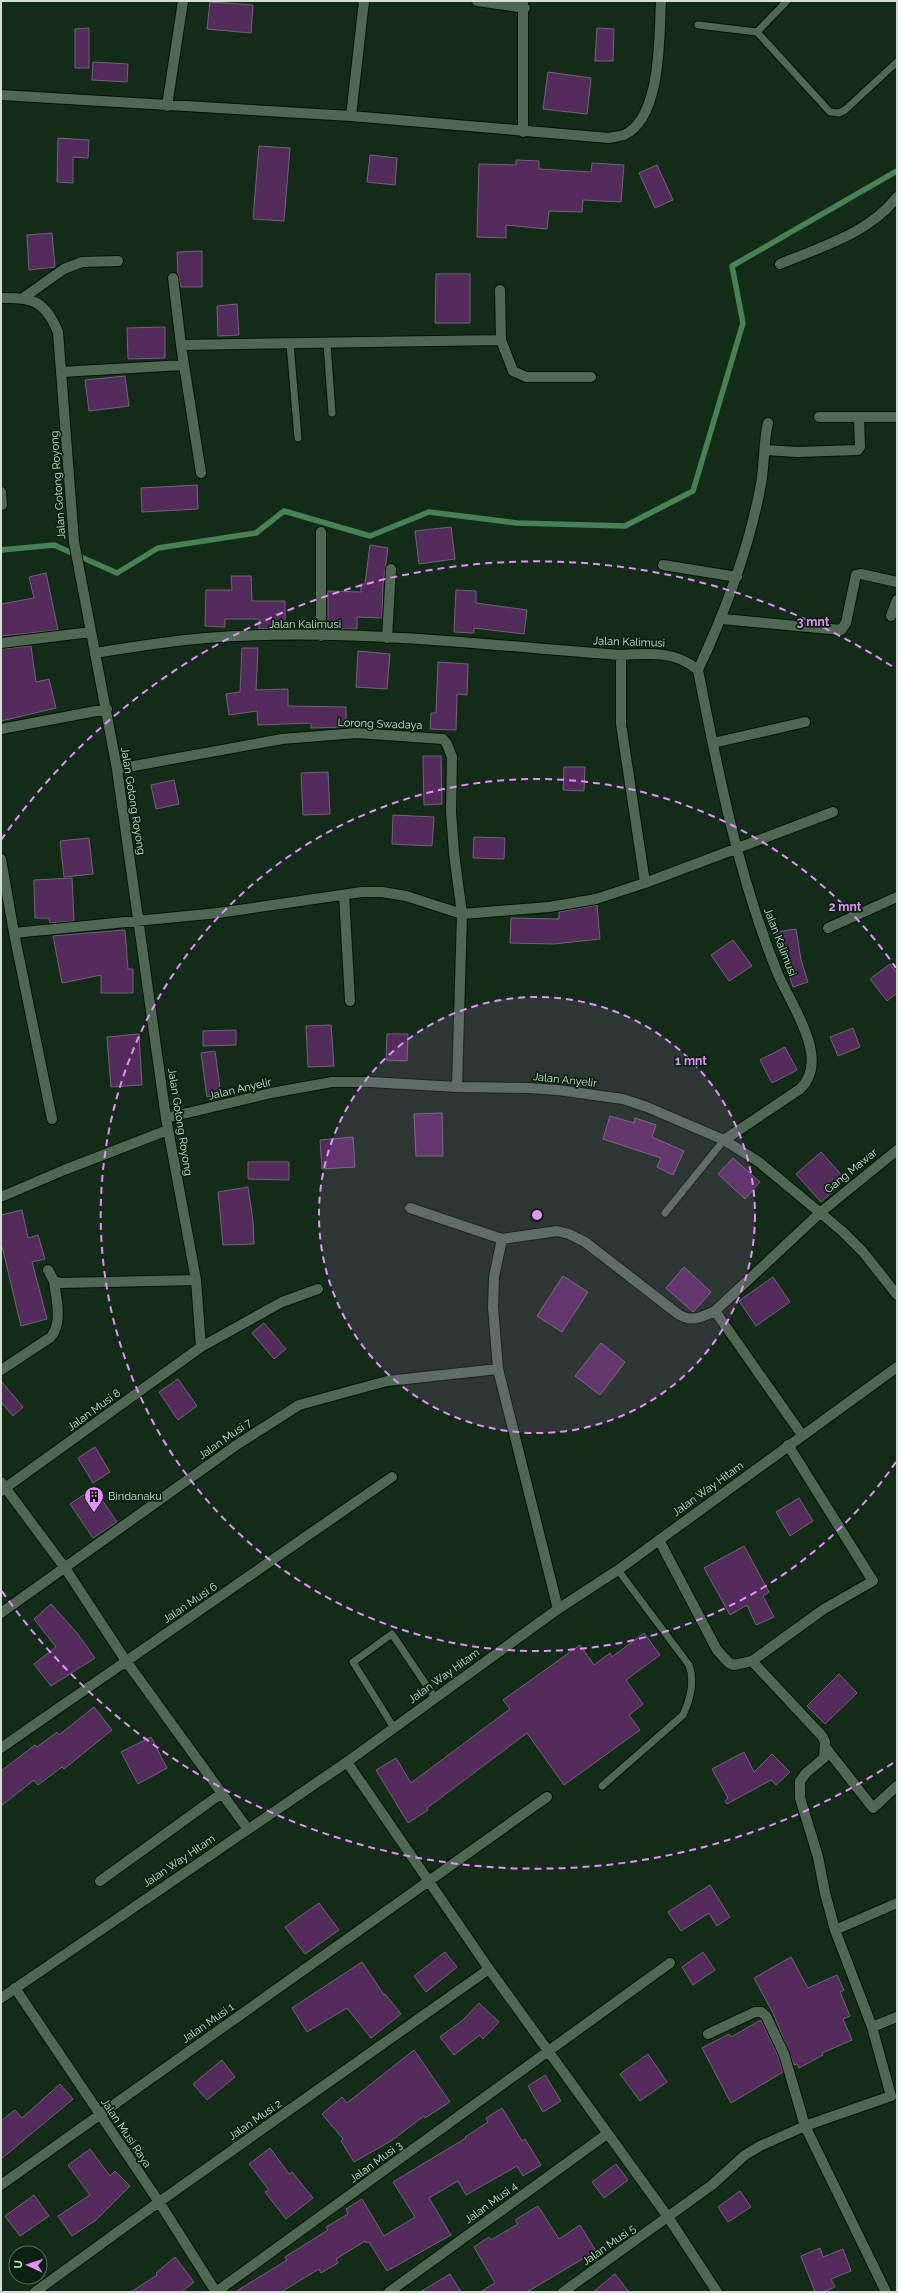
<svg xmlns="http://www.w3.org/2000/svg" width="898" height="2293" viewBox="0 0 898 2293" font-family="Raleway,sans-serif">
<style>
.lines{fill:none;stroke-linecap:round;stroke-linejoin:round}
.stream{stroke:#488154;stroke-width:5.5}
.building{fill:#522b5b;stroke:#75607a}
.service-casing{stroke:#001404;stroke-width:9}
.minor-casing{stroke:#001404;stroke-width:12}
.tertiary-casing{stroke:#001404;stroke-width:12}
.service{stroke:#4e6852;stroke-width:7}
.minor{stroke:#4e6852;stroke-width:10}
.tertiary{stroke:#4e6852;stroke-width:10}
.ring{fill:none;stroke:#e88eff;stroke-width:2;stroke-dasharray:7 5}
.labels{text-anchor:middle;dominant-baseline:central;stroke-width:3.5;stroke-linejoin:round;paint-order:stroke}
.street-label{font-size:11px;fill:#d1e0d3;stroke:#09220f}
.poi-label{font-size:11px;fill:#d1e0d3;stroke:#09220f;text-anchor:start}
.centre{fill:#e88eff;stroke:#09220f;stroke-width:2}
.ring-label{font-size:12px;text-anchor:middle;font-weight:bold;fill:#e88eff;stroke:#09220f;stroke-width:3.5;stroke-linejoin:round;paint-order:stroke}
</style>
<rect width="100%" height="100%" fill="#132c18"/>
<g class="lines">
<path class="stream" d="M 1,550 L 54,545 L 117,573 L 158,548 L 256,533 L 284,511 L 370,536 L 429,512 L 517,523 L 625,526 L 693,491 L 743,323 L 732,266 L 897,171"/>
</g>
<path class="building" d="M 210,2 L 253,5 L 251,33 L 207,29 Z
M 89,28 L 89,68 L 75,68 L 75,29 Z
M 597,28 L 614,29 L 613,61 L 595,61 Z
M 93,62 L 128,64 L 127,82 L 92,80 Z
M 548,72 L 591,78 L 587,114 L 543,109 Z
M 58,138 L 89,140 L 88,158 L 73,157 L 73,183 L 57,182 Z
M 259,146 L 290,148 L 284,221 L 253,219 Z
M 370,155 L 397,158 L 395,185 L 367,182 Z
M 516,160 L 539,161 L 539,169 L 591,172 L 592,163 L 624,165 L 621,202 L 583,200 L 582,212 L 549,211 L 547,229 L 506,225 L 506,238 L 477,237 L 479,164 L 516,165 Z
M 657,165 L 673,200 L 655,208 L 639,173 Z
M 52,233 L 55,267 L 29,270 L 27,235 Z
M 202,251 L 202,287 L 181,287 L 178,274 L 177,252 Z
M 436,274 L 470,274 L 470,323 L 435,323 Z
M 237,304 L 239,335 L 218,336 L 217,306 Z
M 165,327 L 165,358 L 128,359 L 127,328 Z
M 125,376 L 129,406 L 89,411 L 85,380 Z
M 197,485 L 198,509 L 142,512 L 141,488 Z
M 451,527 L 455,559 L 419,564 L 415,531 Z
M 370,545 L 388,548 L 383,584 L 382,618 L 357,617 L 357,629 L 328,629 L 328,591 L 361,592 L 361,584 L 365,584 Z
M 46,573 L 58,630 L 1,636 L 1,604 L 34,598 L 29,577 Z
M 231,576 L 251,576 L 252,601 L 285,601 L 285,628 L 259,629 L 259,619 L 225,619 L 225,627 L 205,626 L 206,590 L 232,590 Z
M 456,590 L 476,591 L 476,603 L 527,610 L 524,634 L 474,628 L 474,633 L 454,632 Z
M 31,646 L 36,682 L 49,679 L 56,708 L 1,721 L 1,649 Z
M 242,648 L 258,648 L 256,690 L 288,689 L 288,706 L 346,707 L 346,727 L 311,728 L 311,723 L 258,725 L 257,711 L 229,715 L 226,694 L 240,692 Z
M 358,651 L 390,654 L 387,689 L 356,687 Z
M 438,662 L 468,664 L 467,695 L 457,694 L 456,730 L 430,729 L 431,713 L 436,713 Z
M 423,756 L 441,756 L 442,804 L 424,805 Z
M 564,767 L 585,767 L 584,791 L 563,790 Z
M 328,772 L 330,814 L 303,815 L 301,773 Z
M 174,780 L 179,804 L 156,809 L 151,785 Z
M 393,815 L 434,817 L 432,846 L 392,844 Z
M 474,837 L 505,838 L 504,859 L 473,858 Z
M 89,838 L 93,874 L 64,877 L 60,841 Z
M 72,878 L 74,921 L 50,923 L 49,918 L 35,918 L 34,880 Z
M 597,905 L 600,939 L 554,944 L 510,943 L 511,918 L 559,919 L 559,912 Z
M 796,929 L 801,960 L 808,982 L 793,987 L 782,953 L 780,953 L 776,932 Z
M 125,930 L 128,969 L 133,969 L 133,993 L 101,993 L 101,975 L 62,983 L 53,936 Z
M 733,940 L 752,966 L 729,981 L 711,955 Z
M 890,964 L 897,973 L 897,993 L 887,1001 L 870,979 Z
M 331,1025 L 334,1066 L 308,1067 L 306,1026 Z
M 853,1028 L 860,1047 L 838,1056 L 830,1037 Z
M 236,1030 L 236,1045 L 203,1046 L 203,1031 Z
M 139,1034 L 142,1085 L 111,1087 L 107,1037 Z
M 387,1034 L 408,1034 L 407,1061 L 386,1060 Z
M 785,1047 L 797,1070 L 772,1083 L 760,1060 Z
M 215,1051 L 221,1095 L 207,1097 L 201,1053 Z
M 442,1113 L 443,1156 L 416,1156 L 414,1114 Z
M 610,1116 L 634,1123 L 635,1118 L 656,1125 L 652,1137 L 684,1151 L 673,1175 L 657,1167 L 661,1158 L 603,1139 Z
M 353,1137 L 355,1167 L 322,1169 L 320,1140 Z
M 821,1152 L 846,1180 L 821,1202 L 796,1174 Z
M 733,1158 L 760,1182 L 745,1199 L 718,1174 Z
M 248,1162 L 289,1162 L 289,1180 L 248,1179 Z
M 248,1187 L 253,1221 L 254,1244 L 223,1245 L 218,1192 Z
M 22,1210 L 28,1238 L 38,1235 L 45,1259 L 32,1262 L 47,1319 L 21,1326 L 1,1242 L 1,1215 Z
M 684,1267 L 711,1292 L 693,1312 L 666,1288 Z
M 563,1276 L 588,1292 L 562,1332 L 537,1316 Z
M 773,1277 L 790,1302 L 756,1326 L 739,1301 Z
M 264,1323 L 286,1349 L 274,1359 L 252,1333 Z
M 601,1343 L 625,1362 L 600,1395 L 575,1376 Z
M 178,1379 L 197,1406 L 178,1420 L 159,1392 Z
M 1,1381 L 23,1407 L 13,1416 L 1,1402 Z
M 95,1447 L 110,1472 L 93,1483 L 78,1458 Z
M 94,1488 L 117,1522 L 93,1538 L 70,1504 Z
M 799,1498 L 813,1521 L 790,1536 L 776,1512 Z
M 744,1546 L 769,1592 L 763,1596 L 774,1617 L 756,1625 L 747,1605 L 730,1615 L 704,1568 Z
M 51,1604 L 77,1633 L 95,1658 L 51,1686 L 34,1664 L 56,1647 L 34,1619 Z
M 644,1633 L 660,1655 L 626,1680 L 643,1704 L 629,1715 L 640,1730 L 564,1785 L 527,1733 L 427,1808 L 428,1810 L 408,1823 L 376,1770 L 396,1758 L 411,1783 L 510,1709 L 503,1700 L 580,1645 L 594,1665 L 610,1653 L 612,1657 Z
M 839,1674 L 857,1693 L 825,1724 L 807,1706 Z
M 94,1707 L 112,1730 L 64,1769 L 62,1767 L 38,1785 L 34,1780 L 1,1806 L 1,1771 L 35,1745 L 37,1747 L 57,1732 L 59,1735 Z
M 151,1737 L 167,1768 L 138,1784 L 121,1752 Z
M 744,1752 L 754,1772 L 772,1754 L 790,1772 L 776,1785 L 771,1780 L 727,1804 L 725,1801 L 728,1798 L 712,1769 Z
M 710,1885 L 730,1917 L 717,1926 L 709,1913 L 681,1931 L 668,1912 Z
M 319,1903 L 339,1930 L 305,1954 L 285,1927 Z
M 445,1952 L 457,1967 L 426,1992 L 414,1976 Z
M 703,1952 L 715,1970 L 693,1985 L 682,1967 Z
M 791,1957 L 808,1988 L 837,1975 L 844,1990 L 840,1992 L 850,2016 L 843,2019 L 852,2040 L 822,2053 L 823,2055 L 799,2068 L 797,2064 L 794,2065 L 773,2013 L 754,1978 Z
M 362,1962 L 384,1995 L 385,1994 L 401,2014 L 371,2038 L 347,2008 L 307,2032 L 292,2008 Z
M 479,2003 L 499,2022 L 483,2039 L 480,2035 L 454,2055 L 440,2037 L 463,2020 Z
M 761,2020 L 778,2056 L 783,2072 L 731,2103 L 702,2048 L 729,2034 L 731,2037 Z
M 414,2050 L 450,2102 L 425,2118 L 424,2116 L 391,2141 L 354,2162 L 341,2141 L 343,2139 L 322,2114 L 342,2097 L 347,2103 Z
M 648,2054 L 667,2082 L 640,2101 L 620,2074 Z
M 222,2060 L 235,2077 L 207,2100 L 193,2084 Z
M 545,2075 L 561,2101 L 543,2112 L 528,2086 Z
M 60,2084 L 73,2099 L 1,2159 L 1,2121 L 15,2110 L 22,2118 Z
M 502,2108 L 522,2141 L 525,2139 L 541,2165 L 523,2176 L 517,2166 L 466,2195 L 458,2181 L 429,2198 L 451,2235 L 387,2271 L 369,2242 L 366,2243 L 365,2241 L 336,2259 L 338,2263 L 321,2273 L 319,2269 L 281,2292 L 235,2292 L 287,2260 L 285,2257 L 328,2230 L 326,2227 L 348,2214 L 346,2209 L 362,2199 L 384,2236 L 415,2217 L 393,2182 L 466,2138 L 465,2137 L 488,2122 L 486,2118 Z
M 270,2148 L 289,2174 L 292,2172 L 313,2198 L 286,2219 L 265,2192 L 269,2190 L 249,2164 Z
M 90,2149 L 110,2176 L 115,2171 L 130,2186 L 96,2220 L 72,2236 L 58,2216 L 90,2195 L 68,2165 Z
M 616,2164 L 628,2180 L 604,2198 L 592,2182 Z
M 740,2191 L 751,2207 L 728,2222 L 718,2207 Z
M 34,2195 L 49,2216 L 20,2236 L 5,2216 Z
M 538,2206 L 559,2239 L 580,2225 L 596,2251 L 527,2292 L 480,2292 L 495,2283 L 474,2247 L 489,2237 L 491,2240 L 518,2224 L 515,2220 Z
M 820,2248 L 823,2257 L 843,2249 L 851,2271 L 831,2279 L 835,2287 L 823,2292 L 815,2292 L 801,2256 Z
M 175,2257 L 194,2282 L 182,2292 L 131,2292 L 157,2275 L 156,2273 Z
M 450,2274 L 461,2292 L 420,2292 Z
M 615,2274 L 629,2292 L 593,2292 Z"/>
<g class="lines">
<defs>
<path id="service" d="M 698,25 L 757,32 L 830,112 L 839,113 L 845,110 L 897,62
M 757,32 L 787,1
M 290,344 L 298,438
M 327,344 L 332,413
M 665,1213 L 724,1140
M 394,1728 L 353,1662 L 392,1634 L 435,1698
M 602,1786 L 683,1715 C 690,1700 695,1681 689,1665 L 618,1570"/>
<path id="minor" d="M 477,1 L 525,8
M 1,95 L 351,116 L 609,138 C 614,137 620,136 624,135 C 662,118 659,35 661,1
M 167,106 L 183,1
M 351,116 L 364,1
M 523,132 L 523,1
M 780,264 C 820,247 870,233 897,197
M 173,278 L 181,345
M 500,290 L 501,340 L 513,371 L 526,377 L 591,377
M 1,298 C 33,297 45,301 58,332 L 74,542 L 117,769 L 166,1118 L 196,1280 L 201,1347
M 23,298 L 64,269 L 82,262 L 118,261
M 184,365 L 201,473
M 61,372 L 184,365 L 181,345 L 501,340
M 819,417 L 897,417
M 766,450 L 797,452 L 858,450 L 860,447 L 859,418
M 1,492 L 2,505
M 321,532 L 321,636
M 663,565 L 737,577
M 891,616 L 897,600
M 722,619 L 841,630 L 846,623 L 856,575 L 861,574 L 897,582
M 387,638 L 391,569
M 1,643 L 91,632
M 95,653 C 132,647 169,641 206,638 C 344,627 484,645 621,655 C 649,653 676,651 698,670 C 718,772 738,875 777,972 C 790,1004 832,1059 800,1089 L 724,1140
M 621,655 L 621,724 L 645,883
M 698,670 C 725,612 748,552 760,489 C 765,468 763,442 768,423
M 1,729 L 107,709
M 713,743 L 805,722
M 117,769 L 282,739 L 357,733 L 443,739 L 447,744 L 452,757 L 451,812 L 454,853 L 462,914 L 457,1087
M 1,859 L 14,933 L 52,1119
M 344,895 L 350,1001
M 828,928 L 897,897
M 14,933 L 218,913 L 362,892 L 382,892 L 406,896 L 462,914 L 549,907 L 596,899 L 645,883 L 833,812
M 166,1118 L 271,1093 L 332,1082 L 370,1082 L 457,1087 L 528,1088 L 558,1090 L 623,1099 L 647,1107 L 724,1140 L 759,1162 L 842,1231 L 863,1252 L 897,1295
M 1,1197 L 64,1170 L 168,1130
M 410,1208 L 502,1239
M 48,1270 L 54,1281 L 61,1283 L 196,1280
M 715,1311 L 802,1435
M 1,1370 L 51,1337 C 63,1322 56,1298 54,1281
M 1,1482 L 65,1568 L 126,1661 L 247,1828
M 1,1491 L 201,1347 L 282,1302 L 318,1289
M 558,1609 L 498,1369 L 493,1307 L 494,1277 L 502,1239 L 557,1231 L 569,1234 L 585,1242 L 678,1314 C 691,1323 702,1317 715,1311 L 821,1212 L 897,1150
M 1,1613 L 238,1444 L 299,1405 L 387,1381 L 498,1369
M 752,1661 L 824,1609 L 873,1581 L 788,1445
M 1,1748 L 392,1477
M 826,1748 L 873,1808 L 897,1786
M 347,1762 L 489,1969 L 668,2217 L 717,2292
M 100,1881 L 222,1793
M 835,1930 L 897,1903
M 15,1988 L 159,2202 L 216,2292
M 872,2027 L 897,2017
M 708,2034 L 755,2012 L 761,2012 L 766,2016 L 784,2054 L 805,2126 L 886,2292
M 1,2185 L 547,1797
M 35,2292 L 159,2202 L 489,1969
M 216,2292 L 670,1963
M 389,2292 L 607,2134
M 563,2292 L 712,2185 L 745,2155 L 760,2146 L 805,2126 L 891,2096 L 872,2027 L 835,1930 L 825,1893 L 818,1857 L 800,1798 L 800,1781 L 806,1773 L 824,1758 L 825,1742 L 822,1736 L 752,1661 L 734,1665 L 729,1663 L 717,1650 L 659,1540"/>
<path id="tertiary" d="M 1,1998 L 347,1762 L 558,1609 L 618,1570 L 897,1367"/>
</defs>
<use href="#service" class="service-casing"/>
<use href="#minor" class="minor-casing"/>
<use href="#tertiary" class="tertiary-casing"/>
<use href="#service" class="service"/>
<use href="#minor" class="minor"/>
<use href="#tertiary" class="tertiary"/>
</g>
<circle cx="537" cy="1215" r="218" fill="#e88eff" fill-opacity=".12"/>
<g class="ring">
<circle cx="537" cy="1215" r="218"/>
<path d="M896 1462A436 436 0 1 1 896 968"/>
<path d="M893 1763A654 654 0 0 1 1 1590M1 840A654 654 0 0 1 893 667"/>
</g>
<defs>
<symbol id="building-pin" viewBox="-11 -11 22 30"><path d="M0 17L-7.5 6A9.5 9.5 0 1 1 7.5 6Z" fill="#e88eff" stroke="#09220f"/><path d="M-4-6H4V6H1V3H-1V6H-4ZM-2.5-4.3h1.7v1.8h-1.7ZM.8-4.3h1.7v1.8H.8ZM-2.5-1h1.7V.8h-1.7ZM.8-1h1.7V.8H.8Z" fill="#111"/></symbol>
</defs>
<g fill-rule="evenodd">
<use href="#building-pin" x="83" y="1485" width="22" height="30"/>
</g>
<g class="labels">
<g class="street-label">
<text transform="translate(58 485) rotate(-94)">Jalan Gotong Royong</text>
<text x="305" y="624">Jalan Kalimusi</text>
<text transform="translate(629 642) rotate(2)">Jalan Kalimusi</text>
<text transform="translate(380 724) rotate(2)">Lorong Swadaya</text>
<text transform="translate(133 801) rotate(81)">Jalan Gotong Royong</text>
<text transform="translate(780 942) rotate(69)">Jalan Kalimusi</text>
<text transform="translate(565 1080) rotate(6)">Jalan Anyelir</text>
<text transform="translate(240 1089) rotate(-13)">Jalan Anyelir</text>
<text transform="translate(180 1122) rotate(81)">Jalan Gotong Royong</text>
<text transform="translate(851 1171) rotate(-39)">Gang Mawar</text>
<text transform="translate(94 1410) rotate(-36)">Jalan Musi 8</text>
<text transform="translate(225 1439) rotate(-35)">Jalan Musi 7</text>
<text transform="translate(708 1489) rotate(-36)">Jalan Way Hitam</text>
<text transform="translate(190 1603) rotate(-34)">Jalan Musi 6</text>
<text transform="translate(444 1676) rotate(-36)">Jalan Way Hitam</text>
<text transform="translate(179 1861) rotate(-34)">Jalan Way Hitam</text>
<text transform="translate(208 2023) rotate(-35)">Jalan Musi 1</text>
<text transform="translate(255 2120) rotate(-35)">Jalan Musi 2</text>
<text transform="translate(126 2133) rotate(56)">Jalan Musi Raya</text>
<text transform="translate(376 2162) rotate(-36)">Jalan Musi 3</text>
<text transform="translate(491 2203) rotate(-36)">Jalan Musi 4</text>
<text transform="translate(609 2245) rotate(-35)">Jalan Musi 5</text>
</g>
<g class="poi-label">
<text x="108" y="1496">Bindanaku</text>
</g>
</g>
<circle cx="537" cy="1215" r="6" class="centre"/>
<g class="ring-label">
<text x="813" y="626">3 mnt</text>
<text x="845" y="911">2 mnt</text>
<text x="691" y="1065">1 mnt</text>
</g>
<rect width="898" height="2293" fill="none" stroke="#d1e0d3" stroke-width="4"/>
<g transform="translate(28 2265) rotate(273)"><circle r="19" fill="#09220f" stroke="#596e5d"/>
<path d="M0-3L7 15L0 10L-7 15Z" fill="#e88eff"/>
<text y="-6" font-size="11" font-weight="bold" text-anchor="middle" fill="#d1e0d3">U</text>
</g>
</svg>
